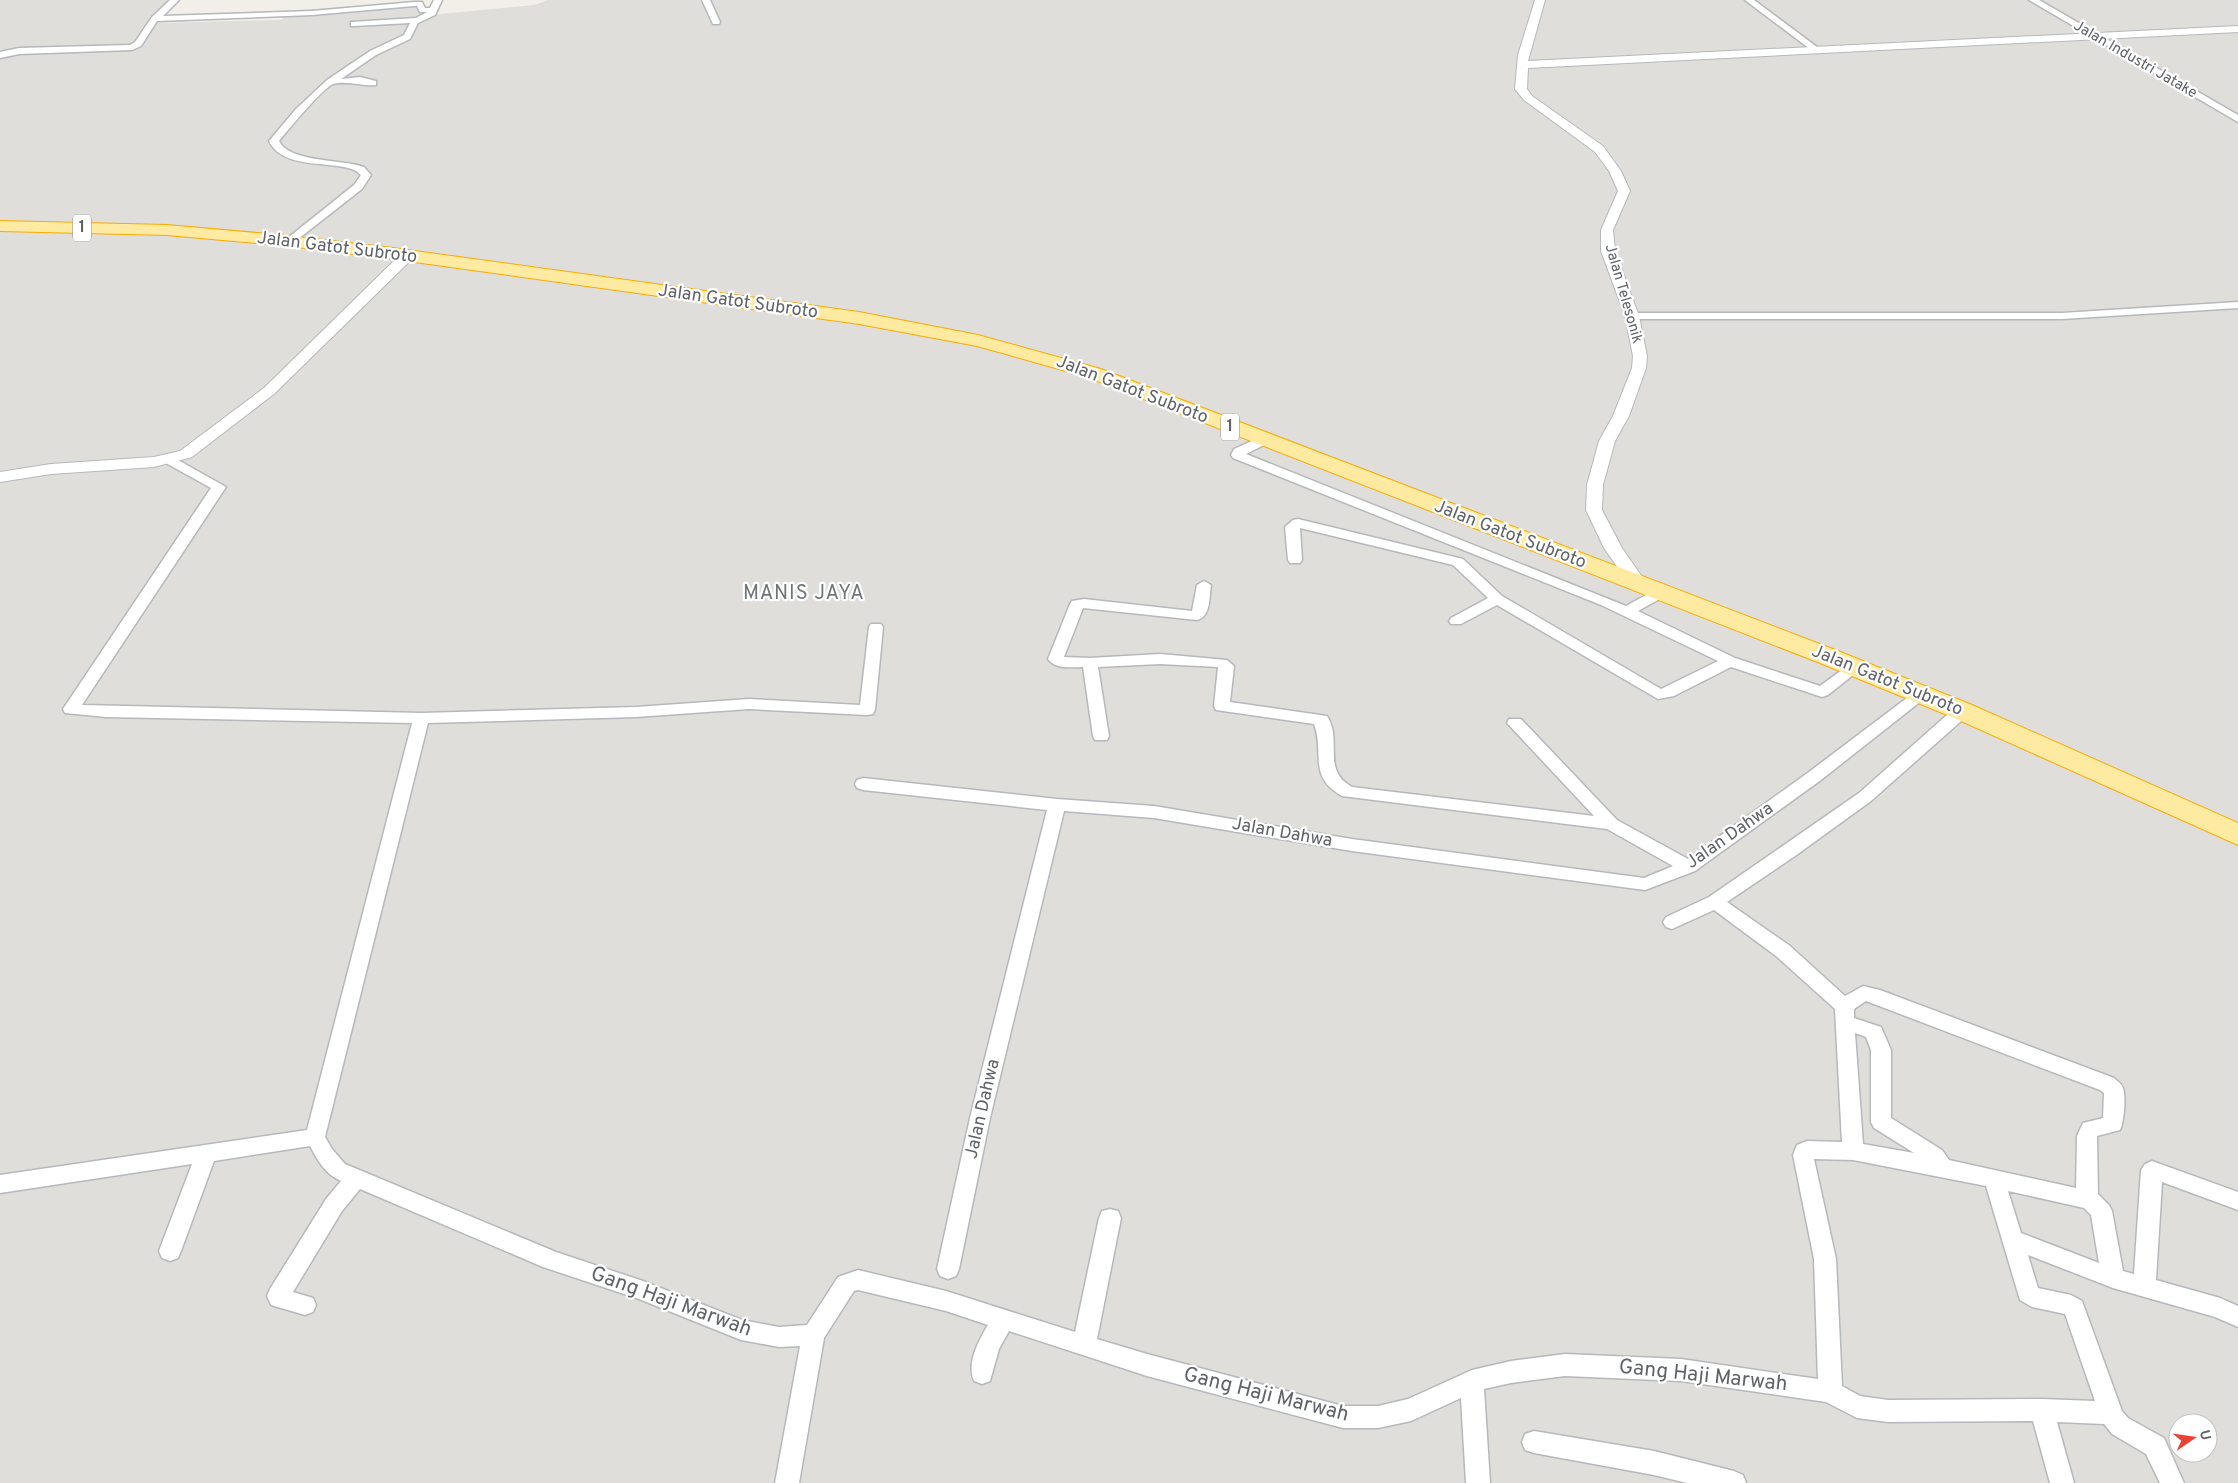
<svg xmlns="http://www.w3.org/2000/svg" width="2238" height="1483" viewBox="0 0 2238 1483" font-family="Overpass,sans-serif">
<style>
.industrial{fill:#e0deda;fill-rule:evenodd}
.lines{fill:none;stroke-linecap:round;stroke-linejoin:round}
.minor-casing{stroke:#b5b8bc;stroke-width:3}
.tertiary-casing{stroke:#b5b8bc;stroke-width:2}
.trunk-casing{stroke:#f9ab00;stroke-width:2}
.minor{fill:#fff;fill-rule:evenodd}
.tertiary{fill:#fff;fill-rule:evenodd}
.trunk{fill:#feeaa1;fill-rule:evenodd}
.labels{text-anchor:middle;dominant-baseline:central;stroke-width:4.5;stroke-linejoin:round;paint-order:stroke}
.far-street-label{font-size:15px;fill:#5f6368;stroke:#fff}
.shield{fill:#fff;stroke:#8f9295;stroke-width:1}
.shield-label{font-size:16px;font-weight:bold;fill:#5f6368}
.street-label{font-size:18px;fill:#5f6368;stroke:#fff}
.quarter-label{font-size:20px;letter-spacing:1px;fill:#70757a;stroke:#fff}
.near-street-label{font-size:21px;fill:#5f6368;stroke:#fff}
</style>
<rect width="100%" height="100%" fill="#f1efe8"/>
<path class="industrial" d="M 0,0 L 177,0 L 169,7 L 157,23 L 280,20 L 298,10 L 412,3 L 431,15 L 534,5 L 548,0 L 2238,0 L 2238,1483 L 0,1483 ZM 2178,1423 L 2208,1423 L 2208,1453 L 2178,1453 Z"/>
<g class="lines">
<defs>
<path id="minor" d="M 170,0 L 179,0 L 163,16 L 312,11 L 414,2 L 422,2 L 425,8 L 430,8 L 434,0 L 442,0 L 435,15 L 418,23 L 410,39 L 376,55 L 341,79 L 360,77 L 376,81 L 376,85 C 364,87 347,80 333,84 C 322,89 288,130 279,141 C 288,161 338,160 357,165 L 364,167 L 371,175 L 362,189 L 293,243 L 289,244 L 284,241 L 354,185 L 361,175 C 346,157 284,174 269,141 L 296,109 L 327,80 L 370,51 L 404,35 L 410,23 L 354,26 L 351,26 L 351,22 L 416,18 L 427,12 L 420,12 L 417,6 L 414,6 L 312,15 L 157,21 L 141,46 L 132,50 L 19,54 L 0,58 L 0,52 L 19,48 L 130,45 L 135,42 L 152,17 Z
M 702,0 L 710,0 L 720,22 L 719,24 L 713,24 Z
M 1745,0 L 1754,0 L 1821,50 L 1814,52 Z
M 2029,0 L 2039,0 L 2238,115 L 2238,122 Z
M 2238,302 L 2238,308 L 2062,319 L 1632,319 L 1626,316 L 1632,313 L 2062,313 Z
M 1263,436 L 1269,440 L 1268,443 L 1246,454 L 1626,606 L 1655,590 L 1665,590 L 1667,593 L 1665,596 L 1638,611 L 1735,658 L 1820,686 L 1850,664 L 1860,664 L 1863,667 L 1828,695 L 1822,697 L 1731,667 L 1674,696 L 1658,699 L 1497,605 L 1461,624 L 1451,624 L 1449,621 L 1451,618 L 1488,598 L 1453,565 L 1300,528 L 1302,560 L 1300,563 L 1290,563 L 1288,560 L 1285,527 L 1293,520 L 1298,519 L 1463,559 L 1502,596 L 1661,689 L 1718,661 L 1601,605 L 1233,458 L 1231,455 L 1234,449 Z
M 169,455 L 226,487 L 82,705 L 421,713 L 636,707 L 749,699 L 860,705 L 869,627 L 871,624 L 881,624 L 883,627 L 875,710 L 873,714 L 867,715 L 749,709 L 636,717 L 428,723 L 325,1137 L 332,1149 L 345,1164 L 556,1252 L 643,1281 L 742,1320 L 779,1327 L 807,1325 L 838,1277 L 858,1270 L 946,1291 L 1075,1332 L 1099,1218 L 1102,1211 L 1110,1209 L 1118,1211 L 1121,1218 L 1097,1339 L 1147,1354 L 1343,1406 L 1378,1406 L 1408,1399 L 1472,1370 L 1511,1361 L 1565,1354 L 1681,1359 L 1818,1379 L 1814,1259 L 1793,1155 L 1797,1145 L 1807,1141 L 1842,1142 L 1835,1009 L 1776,956 L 1714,910 L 1672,929 L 1666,927 L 1663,922 L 1666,917 L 1709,897 L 1859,793 L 1956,707 L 1968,707 L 1970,711 L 1968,715 L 1871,801 L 1795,856 L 1727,902 L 1790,946 L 1845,996 L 1863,986 L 1880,990 L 2114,1078 C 2117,1081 2121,1083 2123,1088 C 2126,1096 2124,1122 2120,1130 L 2097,1136 L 2098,1194 L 2109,1205 L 2112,1211 L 2123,1271 L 2134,1274 L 2141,1170 L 2145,1164 L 2152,1161 L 2238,1192 L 2238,1210 L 2162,1182 L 2156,1280 L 2220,1298 L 2238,1306 L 2238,1327 L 2215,1317 L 2113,1288 L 2028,1255 L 2038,1288 L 2071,1295 L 2082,1301 L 2122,1411 L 2128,1418 L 2164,1438 L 2184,1483 L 2160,1483 L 2146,1454 L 2112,1434 L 2104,1424 L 2057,1422 L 2074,1483 L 2050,1483 L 2033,1421 L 1888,1422 L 1857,1418 L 1826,1402 L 1681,1381 L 1565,1376 L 1511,1383 L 1484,1389 L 1490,1483 L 1466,1483 L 1461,1398 L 1411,1421 L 1378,1428 L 1343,1428 L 1147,1376 L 1009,1331 L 999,1349 L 990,1381 L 982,1384 L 974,1381 C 966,1363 979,1340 988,1325 L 946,1311 L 858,1290 L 854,1291 L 824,1338 L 799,1483 L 775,1483 L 800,1346 L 779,1347 L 741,1340 L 639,1299 L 543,1267 L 360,1189 L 342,1211 L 293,1292 L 313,1298 L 316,1305 L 313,1312 L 305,1315 L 271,1305 L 267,1296 L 270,1289 L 326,1199 L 341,1181 C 325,1174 318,1161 310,1146 L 214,1161 L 181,1251 L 178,1258 L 170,1261 L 162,1258 L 159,1251 L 192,1164 L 0,1193 L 0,1175 L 307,1130 L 412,723 L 106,717 L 65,713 L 63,709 L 211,488 L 164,462 L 162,459 L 164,456 ZM 1866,1001 L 2100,1090 L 2104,1093 L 2103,1118 L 2083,1123 L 2077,1136 L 2076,1188 L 1949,1160 L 1942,1150 L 1891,1118 L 1891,1050 L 1881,1027 L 1854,1018 L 1854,1009 ZM 1855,1033 L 1866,1037 L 1871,1050 L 1871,1122 L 1874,1128 L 1914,1153 L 1863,1144 ZM 1814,1159 L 1853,1160 L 1986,1186 L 2020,1300 L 2032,1307 L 2065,1314 L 2095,1401 L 2042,1399 L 1888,1400 L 1860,1396 L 1842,1386 L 1836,1259 ZM 2008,1191 L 2084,1208 L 2091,1215 L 2099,1263 L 2021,1233 Z
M 1204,581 L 1211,585 C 1209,597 1211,617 1197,620 L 1083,608 L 1064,657 L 1090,658 L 1160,654 L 1227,660 L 1234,666 L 1230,702 L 1327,716 C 1343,741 1321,770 1352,787 L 1594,816 L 1507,723 L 1509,719 L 1521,719 L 1617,820 L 1688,859 L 1809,772 L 1916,691 L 1928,691 L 1930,694 L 1821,780 L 1695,871 L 1645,890 L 1352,851 L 1154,818 L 1064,811 L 990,1118 L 959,1269 L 956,1276 L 948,1279 L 940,1276 L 937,1269 L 970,1118 L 1047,810 L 863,790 L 857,788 L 855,784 L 857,780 L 863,778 L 1057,799 L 1154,806 L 1352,839 L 1644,878 L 1673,866 L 1607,829 L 1342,796 C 1307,776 1325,754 1314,724 L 1216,710 L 1214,706 L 1218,667 L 1160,664 L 1098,667 L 1109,736 L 1107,740 L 1095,740 L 1093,736 L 1083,667 C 1071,667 1056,670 1048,659 L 1070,604 L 1072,601 L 1084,599 L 1192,611 L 1197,585 Z
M 1534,1431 L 1654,1451 L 1734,1471 L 1743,1475 L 1746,1483 L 1687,1483 L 1654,1475 L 1534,1453 L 1525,1450 L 1522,1442 L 1525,1434 Z"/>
<path id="tertiary" d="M 1535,0 L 1545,0 L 1528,61 L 2238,26 L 2238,32 L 1528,68 L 1527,89 L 1532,96 L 1603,146 L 1621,171 L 1630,191 L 1613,230 L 1615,251 L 1639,316 L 1647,356 L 1646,368 L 1629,416 L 1615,441 L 1603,485 L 1602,510 L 1622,548 L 1647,584 L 1644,588 L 1638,589 L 1632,588 L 1604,548 L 1586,510 L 1587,485 L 1599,441 L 1613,416 L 1632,368 L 1633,356 L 1625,316 L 1601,251 L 1601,230 L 1618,191 L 1609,171 L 1595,152 L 1524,100 L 1515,89 L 1518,55 Z
M 406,253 L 413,257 L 411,260 L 274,394 L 192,457 L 154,467 L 51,474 L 0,482 L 0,472 L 51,464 L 154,457 L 180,451 L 264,388 L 401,254 Z"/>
<path id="trunk" d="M 0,221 L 167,225 L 280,235 L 393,248 L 859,312 L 978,335 L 1101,369 L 1838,651 L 1972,705 L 2238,823 L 2238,845 L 1952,717 L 1820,663 L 1087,377 L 977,346 L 859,324 L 393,259 L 280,245 L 167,235 L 0,231 Z"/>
</defs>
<use href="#minor" class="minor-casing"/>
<use href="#tertiary" class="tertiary-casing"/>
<use href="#trunk" class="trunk-casing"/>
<use href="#minor" class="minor"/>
<use href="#tertiary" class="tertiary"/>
<use href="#trunk" class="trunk"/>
</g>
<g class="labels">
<g class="far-street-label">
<text transform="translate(2135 60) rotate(30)">Jalan Industri Jatake</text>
<text transform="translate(1623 294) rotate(74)">Jalan Telesonik</text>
</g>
<g class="shield">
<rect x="73" y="214.5" width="18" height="27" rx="4"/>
<rect x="1221" y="413.5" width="18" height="27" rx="4"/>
</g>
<g class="shield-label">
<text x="82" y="228">1</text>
<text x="1230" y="427">1</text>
</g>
<g class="street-label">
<text transform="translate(337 248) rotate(7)">Jalan Gatot Subroto</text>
<text transform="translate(738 302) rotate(8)">Jalan Gatot Subroto</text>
<text transform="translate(1132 390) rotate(21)">Jalan Gatot Subroto</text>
<text transform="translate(1510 535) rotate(21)">Jalan Gatot Subroto</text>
<text transform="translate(1887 681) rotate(22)">Jalan Gatot Subroto</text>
<text transform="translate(1282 833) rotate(10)">Jalan Dahwa</text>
<text transform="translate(1730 836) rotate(-35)">Jalan Dahwa</text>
<text transform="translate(983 1109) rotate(-77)">Jalan Dahwa</text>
</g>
<g class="quarter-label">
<text x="804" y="594">MANIS JAYA</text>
</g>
<g class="near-street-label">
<text transform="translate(671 1302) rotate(20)">Gang Haji Marwah</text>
<text transform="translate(1703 1376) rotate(6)">Gang Haji Marwah</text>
<text transform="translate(1266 1395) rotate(14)">Gang Haji Marwah</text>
</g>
</g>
<g transform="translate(2193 1438) rotate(77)"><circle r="24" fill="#ffffff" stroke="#bfc1c3"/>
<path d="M0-4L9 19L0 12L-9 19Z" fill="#ea4335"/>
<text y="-8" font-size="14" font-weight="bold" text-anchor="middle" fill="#5f6368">U</text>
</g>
</svg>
